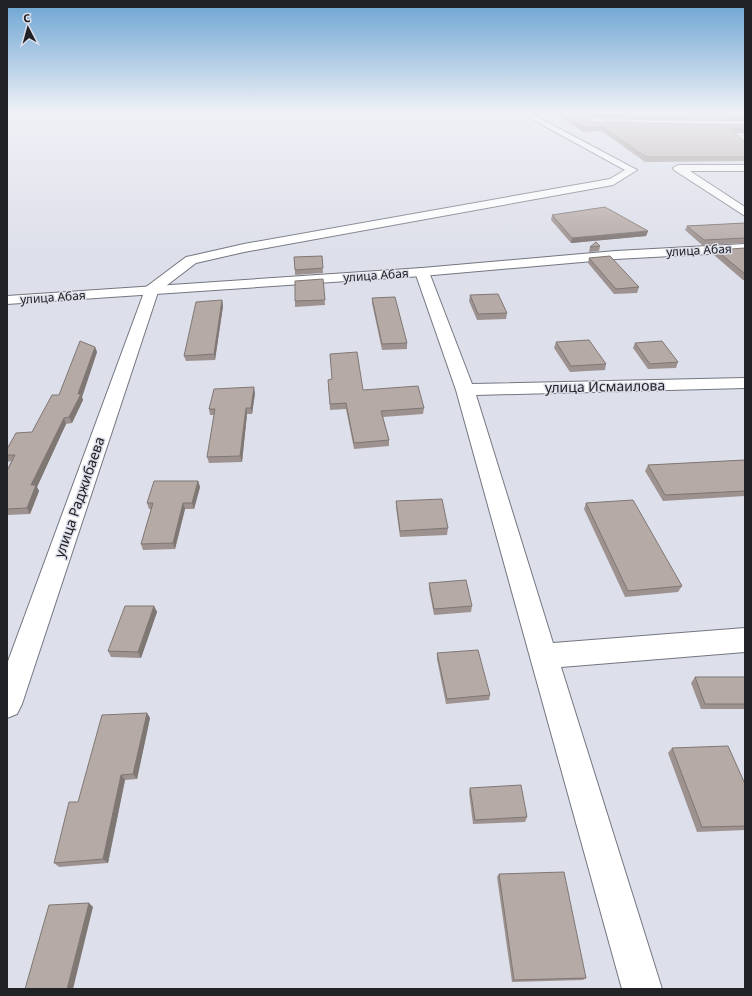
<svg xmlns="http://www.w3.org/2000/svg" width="752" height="996" viewBox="0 0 752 996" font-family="'Noto Sans',sans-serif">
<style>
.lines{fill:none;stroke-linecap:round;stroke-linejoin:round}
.lane-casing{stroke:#747680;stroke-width:2}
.street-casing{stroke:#747680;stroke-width:2}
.secondary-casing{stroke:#747680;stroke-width:2}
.lane{fill:#fff;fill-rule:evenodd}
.street{fill:#fff;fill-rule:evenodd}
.secondary{fill:#fff;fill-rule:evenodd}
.wall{fill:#9d928f}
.shaded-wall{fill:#7f7774}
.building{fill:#b6aaa6;stroke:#7f7774}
.labels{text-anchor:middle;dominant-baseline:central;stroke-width:3;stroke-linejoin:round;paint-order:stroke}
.far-street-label{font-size:12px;fill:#212226;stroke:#dddfea}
.street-label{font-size:14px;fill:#212226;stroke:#dddfea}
</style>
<rect width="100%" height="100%" fill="#dddfea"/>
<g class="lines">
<defs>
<path id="lane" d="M 15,112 L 225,112 L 16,114 Z"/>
<path id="street" d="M 519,112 L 528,112 L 637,170 L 613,185 L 244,252 L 196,263 L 158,292 L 22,704 L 17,714 L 7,718 L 7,664 L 146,287 L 186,257 L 191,256 L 244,244 L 610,179 L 625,170 Z
M 632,120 L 745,121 L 745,127 L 629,125 L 629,121 Z
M 678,165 L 745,165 L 745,171 L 690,171 L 745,207 L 745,216 L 674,170 L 673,168 Z
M 422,268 L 427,269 L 429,272 L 472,384 L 745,378 L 745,388 L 476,395 L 553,643 L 745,628 L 745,652 L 561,667 L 662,989 L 622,989 L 456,390 L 415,272 L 417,269 Z"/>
<path id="secondary" d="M 745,244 L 745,252 L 616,259 L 422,276 L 7,304 L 7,296 L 422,268 L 616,251 Z"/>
</defs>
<use href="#lane" class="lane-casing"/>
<use href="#street" class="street-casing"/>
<use href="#secondary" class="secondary-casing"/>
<use href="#lane" class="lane"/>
<use href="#street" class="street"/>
<use href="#secondary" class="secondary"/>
</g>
<path class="wall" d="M 554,112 L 745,112 L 745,120 L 591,118 L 588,120 L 588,122 L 745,125 L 745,133 L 734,133 L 745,142 L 745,161 L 645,162 L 602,131 L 583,132 Z
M 552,215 L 648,231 L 646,236 L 571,243 L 551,220 Z
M 745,223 L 745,243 L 702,245 L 685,230 L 687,226 Z
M 600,246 L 599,251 L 589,252 L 590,247 Z
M 745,249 L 745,280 L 743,280 L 714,255 L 716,250 Z
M 322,256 L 323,273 L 295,275 L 295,270 Z
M 589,258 L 639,287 L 637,293 L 614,294 L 588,263 Z
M 323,279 L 325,305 L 295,307 L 295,301 Z
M 470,295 L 507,313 L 506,319 L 477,320 L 469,301 Z
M 372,298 L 407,343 L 407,349 L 382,350 L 372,303 Z
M 222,300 L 223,306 L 215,360 L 186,361 L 184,356 Z
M 556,342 L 606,364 L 605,370 L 570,372 L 554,348 Z
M 635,343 L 678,362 L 676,368 L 648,369 L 633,348 Z
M 95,347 L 97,352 L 82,397 L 83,400 L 72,423 L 66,424 L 37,487 L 39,491 L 30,514 L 7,515 L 7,471 L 11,461 L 7,462 L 7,449 L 32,432 Z
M 328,380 L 424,408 L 423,414 L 383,417 L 389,440 L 389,446 L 354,449 L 346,409 L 330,410 Z
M 255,393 L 252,414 L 247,414 L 242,462 L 209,463 L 207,457 L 214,415 L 210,415 L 209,409 Z
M 745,460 L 745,496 L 663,501 L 645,471 L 648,465 Z
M 198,481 L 200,487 L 194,509 L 185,509 L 175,549 L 143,550 L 141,544 L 151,509 L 149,509 L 147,503 Z
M 396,501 L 448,528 L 447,535 L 400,537 L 396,507 Z
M 586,503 L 682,586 L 678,592 L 625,597 L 584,509 Z
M 429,583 L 472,606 L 471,612 L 434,615 L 429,589 Z
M 154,606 L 157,612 L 141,658 L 111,657 L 108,651 Z
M 437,653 L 490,695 L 489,700 L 446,704 L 437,659 Z
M 695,677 L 745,677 L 745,709 L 701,709 L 691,683 Z
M 147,713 L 150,718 L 137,779 L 125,780 L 108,863 L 59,867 L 54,863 L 78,802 Z
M 672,748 L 745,784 L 745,830 L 697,832 L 668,753 Z
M 470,788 L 527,817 L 525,822 L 473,824 L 469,792 Z
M 499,874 L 586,978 L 583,980 L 512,982 L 497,877 Z"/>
<path class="shaded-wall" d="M 592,115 L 591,118 L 587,120 L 588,116 Z
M 648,231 L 646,236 L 571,243 L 572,238 Z
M 222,300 L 223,306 L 215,360 L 214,354 Z
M 95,347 L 97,352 L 82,397 L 83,400 L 72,423 L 69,417 Z
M 254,387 L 255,393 L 252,414 L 251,408 Z
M 246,408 L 247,414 L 242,462 L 240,456 Z
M 64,418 L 66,424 L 37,487 L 39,491 L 30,514 L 27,508 L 31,485 Z
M 198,481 L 200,487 L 194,509 L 192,503 Z
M 183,503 L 185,509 L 175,549 L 173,543 Z
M 154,606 L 157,612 L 141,658 L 138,652 Z
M 147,713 L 150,718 L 137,779 L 133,774 Z
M 121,775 L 125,780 L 108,863 L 103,859 Z
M 89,903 L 93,907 L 73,989 L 67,989 Z"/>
<path class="building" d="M 560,112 L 745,112 L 745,116 L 592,115 L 588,116 L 588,122 L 745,125 L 745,129 L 729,129 L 745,142 L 745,157 L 646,157 L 603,127 L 584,128 Z
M 605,207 L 648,231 L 572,238 L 552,215 Z
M 745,223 L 745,238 L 704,240 L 687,226 Z
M 596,242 L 600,246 L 590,247 Z
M 745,248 L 745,274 L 716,250 Z
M 322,256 L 323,268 L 295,270 L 294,257 Z
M 610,256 L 639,287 L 616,289 L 589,258 Z
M 323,279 L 325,300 L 295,301 L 295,281 Z
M 498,294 L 507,313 L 478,314 L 470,295 Z
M 395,297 L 407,343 L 382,344 L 372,298 Z
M 222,300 L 214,354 L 184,356 L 196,302 Z
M 589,340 L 606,364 L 571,366 L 556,342 Z
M 80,341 L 95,347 L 78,394 L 81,394 L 69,417 L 64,418 L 31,485 L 36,485 L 27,508 L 7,509 L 7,471 L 15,455 L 7,455 L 7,449 L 16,433 L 32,432 L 52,395 L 59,395 Z
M 662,341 L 678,362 L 650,364 L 635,343 Z
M 357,352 L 363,390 L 418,386 L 424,408 L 381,411 L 389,440 L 354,443 L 346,403 L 330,404 L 328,380 L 332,379 L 330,354 Z
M 254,387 L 251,408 L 246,408 L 240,456 L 207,457 L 215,409 L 209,409 L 214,389 Z
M 745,460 L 745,491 L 665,495 L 648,465 Z
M 154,481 L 198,481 L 192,503 L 183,503 L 173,543 L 141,544 L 153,503 L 147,503 Z
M 442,499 L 448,528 L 400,531 L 396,501 Z
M 633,500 L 682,586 L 628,591 L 586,503 Z
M 466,580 L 472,606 L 434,609 L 429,583 Z
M 125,606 L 154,606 L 138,652 L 108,651 Z
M 478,650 L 490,695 L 447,699 L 437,653 Z
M 695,677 L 745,677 L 745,704 L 705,704 Z
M 147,713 L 133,774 L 121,775 L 103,859 L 54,863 L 69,802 L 78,802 L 102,715 Z
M 728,746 L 745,784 L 745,826 L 702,827 L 672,748 Z
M 521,785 L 527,817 L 475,820 L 470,788 Z
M 564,872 L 586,978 L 514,980 L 499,874 Z
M 89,903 L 67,989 L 25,989 L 49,905 Z"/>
<linearGradient id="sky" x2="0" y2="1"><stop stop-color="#6ba4d3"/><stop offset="0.45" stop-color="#f0f1f6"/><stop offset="1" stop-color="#f0f1f6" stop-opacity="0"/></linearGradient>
<rect width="752" height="251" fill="url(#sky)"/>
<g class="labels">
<g class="far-street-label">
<text transform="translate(699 250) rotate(-3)">улица Абая</text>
<text transform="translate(376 275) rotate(-4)">улица Абая</text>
<text transform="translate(53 297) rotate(-4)">улица Абая</text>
</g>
<g class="street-label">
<text transform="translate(605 386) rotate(-1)">улица Исмаилова</text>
<text transform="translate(79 497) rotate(-71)">улица Раджибаева</text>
</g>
</g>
<rect width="752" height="996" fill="none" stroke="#212226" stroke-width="16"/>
<g transform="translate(28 28) rotate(354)" stroke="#dddfea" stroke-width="3" paint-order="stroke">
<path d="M0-3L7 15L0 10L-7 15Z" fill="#212226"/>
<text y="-6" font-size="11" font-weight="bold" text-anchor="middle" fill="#212226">С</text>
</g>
</svg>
